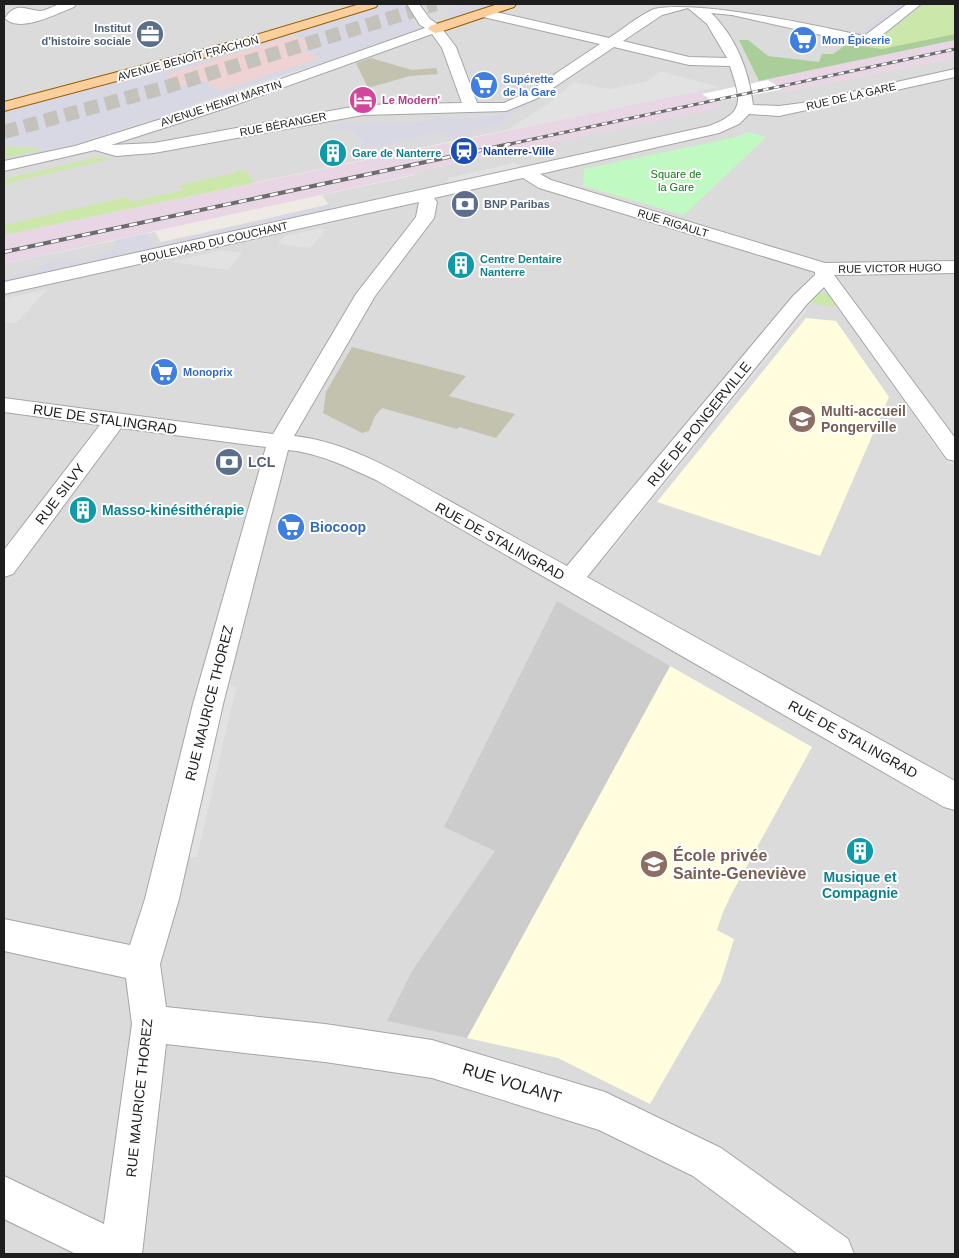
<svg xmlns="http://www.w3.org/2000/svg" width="959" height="1258" viewBox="0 0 959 1258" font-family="Helvetica,sans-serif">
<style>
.residential{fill:#dcdbdb}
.commercial{fill:#efd3d3}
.industrial{fill:#e8d6e5}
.education{fill:#fffddd}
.religious{fill:#ccc}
.construction{fill:#c3c2af}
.grass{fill:#cbe8aa}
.forest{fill:#aace99}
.park{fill:#c1f9c3}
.parking{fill:#e2e2e2}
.plaza{fill:#d8d8e4;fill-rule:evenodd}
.pier{fill:#fff}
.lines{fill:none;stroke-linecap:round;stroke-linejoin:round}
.highway-tunnel{stroke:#c5c2bc;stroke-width:14;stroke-dasharray:14 7;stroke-linecap:butt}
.minor-casing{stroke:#a5a5a5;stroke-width:2}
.major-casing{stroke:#965f02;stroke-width:2}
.minor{fill:#fff;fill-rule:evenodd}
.major{fill:#fbce9d;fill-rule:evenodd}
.rail-far1-casing{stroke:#6c6c6c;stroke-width:3}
.rail-casing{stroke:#6c6c6c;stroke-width:4}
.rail-far1{stroke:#fff;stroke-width:2;stroke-dasharray:5.5;stroke-linecap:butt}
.rail{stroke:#fff;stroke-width:2.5;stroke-dasharray:8;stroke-linecap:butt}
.labels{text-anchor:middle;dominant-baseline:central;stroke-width:4;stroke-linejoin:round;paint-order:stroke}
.far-service-label{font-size:11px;font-weight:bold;fill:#4e5e75;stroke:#fff;text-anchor:end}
.far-shop-label{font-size:11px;font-weight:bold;fill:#366cbe;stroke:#fff;text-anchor:start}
.far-street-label{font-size:11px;fill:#1e1e1e;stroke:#fff}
.far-hotel-label{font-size:11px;font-weight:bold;fill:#b23c85;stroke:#fff;text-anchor:start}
.far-transit-label{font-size:11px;font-weight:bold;fill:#164399;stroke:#fff;text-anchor:start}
.far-culture-label{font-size:11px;font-weight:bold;fill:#0d838f;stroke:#fff;text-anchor:start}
.far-park-label{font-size:11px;fill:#0d7b11;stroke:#fff}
.education-label{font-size:14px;font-weight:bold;fill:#785e54;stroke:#fff;text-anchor:start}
.street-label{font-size:14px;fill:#1e1e1e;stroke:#fff}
.service-label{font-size:14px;font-weight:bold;fill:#4e5e75;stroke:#fff;text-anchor:start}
.culture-label{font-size:14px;font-weight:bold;fill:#0d838f;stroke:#fff;text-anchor:start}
.shop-label{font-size:14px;font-weight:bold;fill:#366cbe;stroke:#fff;text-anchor:start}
.near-education-label{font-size:16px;font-weight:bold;fill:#785e54;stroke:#fff;text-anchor:start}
.near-street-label{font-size:16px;fill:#1e1e1e;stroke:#fff}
</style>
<rect width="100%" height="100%" fill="#efebe4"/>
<path class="residential" d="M 4,4 L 955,4 L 955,40 L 760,82 L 702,94 L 698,91 L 458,140 L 4,235 Z
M 955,58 L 955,1254 L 4,1254 L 4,264 L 155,232 L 161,242 L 329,205 L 322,195 L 415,175 L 414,172 L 722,106 L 715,102 L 775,91 L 784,92 Z"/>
<path class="commercial" d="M 382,4 L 392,4 L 307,69 L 298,69 L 192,105 L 190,108 L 117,81 L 298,32 Z"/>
<path class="industrial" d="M 955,40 L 955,58 L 946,60 L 784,92 L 775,91 L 759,81 Z
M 698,91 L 723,107 L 415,172 L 416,174 L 4,264 L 4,235 Z"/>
<path class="education" d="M 806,318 L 836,321 L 889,397 L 820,556 L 657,502 Z
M 670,666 L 812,747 L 732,893 L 723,912 L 717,930 L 734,939 L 721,981 L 650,1104 L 558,1058 L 467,1038 Z"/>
<path class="religious" d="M 557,601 L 670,666 L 467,1038 L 387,1021 L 412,971 L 495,851 L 444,827 Z"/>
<path class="construction" d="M 371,58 L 412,70 L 436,68 L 438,74 L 410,76 L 368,88 L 356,63 Z
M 352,347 L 466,376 L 449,396 L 515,414 L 496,438 L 459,427 L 457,429 L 382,408 L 375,416 L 369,431 L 362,433 L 323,413 L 326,392 Z"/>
<path class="grass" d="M 924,4 L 955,4 L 955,34 L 882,49 L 869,46 Z
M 4,146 L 23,148 L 45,148 L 46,149 L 4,158 Z
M 99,157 L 106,158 L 106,160 L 4,184 L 4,179 Z
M 238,170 L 246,171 L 254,183 L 4,235 L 4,225 L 127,197 L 131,202 L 183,190 L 180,185 L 235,173 Z
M 815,293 L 831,294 L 838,306 L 821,306 L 807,299 Z"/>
<path class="forest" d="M 955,34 L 955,40 L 759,81 L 739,40 L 748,40 L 768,56 L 819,62 L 822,54 L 833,54 L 847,44 L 882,49 Z"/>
<path class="park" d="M 749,132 L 766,137 L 684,215 L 583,186 L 584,169 L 736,137 Z"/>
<path class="parking" d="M 298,69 L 307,69 L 190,108 L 192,105 Z
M 660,71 L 719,87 L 507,130 L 549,103 L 574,82 L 609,89 L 648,81 Z
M 514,163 L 523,167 L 446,184 L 449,178 Z
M 322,228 L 325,231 L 310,248 L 278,244 L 285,236 Z
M 222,250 L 242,253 L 228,270 L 171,262 Z
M 48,289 L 16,323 L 4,322 L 4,299 Z
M 799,307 L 807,310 L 716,421 L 709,419 Z
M 852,314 L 955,461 L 955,464 L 948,464 L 844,315 Z
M 691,441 L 698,444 L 602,562 L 595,558 Z
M 225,681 L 236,688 L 197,857 L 182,857 Z"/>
<path class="plaza" d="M 382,4 L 404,4 L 418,31 L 192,105 L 190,108 L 165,117 L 147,120 L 95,138 L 92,142 L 42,154 L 35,153 L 4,160 L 4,158 L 45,149 L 4,146 L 4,117 L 12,114 L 4,114 L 4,109 L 34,102 L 43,102 L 151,71 L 158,72 L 298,32 L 299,29 ZM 293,36 L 305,40 L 311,39 L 320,43 L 301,49 L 320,58 L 221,90 L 201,80 L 179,87 L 171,82 L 175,81 L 166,75 Z
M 461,4 L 499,4 L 460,17 L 451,17 L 444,11 L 462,6 L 463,5 Z
M 898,4 L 924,4 L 871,45 L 773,23 L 834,32 L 839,29 L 859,33 Z
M 530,101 L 534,102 L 495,126 L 469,131 L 474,137 L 458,140 L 439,132 L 365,149 L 360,146 L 365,144 L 350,129 L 330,130 L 328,126 L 347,122 L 348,125 L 407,123 L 428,121 L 436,117 L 471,119 L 502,114 Z
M 330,204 L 333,208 L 4,282 L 4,277 L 38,269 L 45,263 L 63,260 L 76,261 L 97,257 L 98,254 L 110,251 L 116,240 L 147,233 L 153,245 Z"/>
<path class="pier" d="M 768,80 L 782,89 L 715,102 L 702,94 Z"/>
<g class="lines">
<path class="highway-tunnel" d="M 4,132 L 166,87 L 436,4"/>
<defs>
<path id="minor" d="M 59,4 L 76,4 L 74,7 C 58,13 19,34 5,18 C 16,1 26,10 40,11 C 45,11 54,6 59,4 Z
M 407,4 L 419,4 L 430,19 L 440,26 L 456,47 L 477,103 L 504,103 L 528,92 L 600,44 L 479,16 L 477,13 L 483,9 L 609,38 C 623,29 638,16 654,9 C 699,0 814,25 864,36 L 907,4 L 921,4 L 871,44 L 866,45 L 732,15 L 711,13 C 736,37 749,71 753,105 L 779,106 L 802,103 L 955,69 L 955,77 L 802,111 L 779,116 L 749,114 L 739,124 L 719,133 L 540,174 L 551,180 L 825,263 L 955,261 L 955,273 L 834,275 L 955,438 L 955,461 L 947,459 L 824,287 L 807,304 L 587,577 L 955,781 L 955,810 L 944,807 L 376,480 C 347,467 320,453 288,450 L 223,704 L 179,899 L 160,964 L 166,1007 L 325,1024 L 432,1040 L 605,1092 L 721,1148 L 848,1239 L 854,1254 L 798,1254 L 693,1176 L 599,1130 L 432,1078 L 325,1062 L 166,1044 L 142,1254 L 76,1254 L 4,1219 L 4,1176 L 104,1224 L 132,1024 L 126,978 L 4,951 L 4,919 L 130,945 L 145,899 L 193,704 L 266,447 L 121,428 L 13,574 L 4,577 L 4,550 L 100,425 L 4,412 L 4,398 L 273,434 L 356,294 L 416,217 L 419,202 L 4,294 L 4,282 L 709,126 C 746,112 741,100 730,66 L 689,65 L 614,47 L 538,98 L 506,111 L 363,115 L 154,153 L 116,156 L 95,150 L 4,171 L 4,161 L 75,146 L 219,101 L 425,28 L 420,25 ZM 688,8 L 707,24 L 727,58 L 689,57 L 623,41 L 662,15 ZM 432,34 L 442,48 L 462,103 L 363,105 L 154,143 L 111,145 L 229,107 ZM 523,178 L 539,188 L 815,272 L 815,275 L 793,296 L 567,566 C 526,544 486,521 446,499 C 399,473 349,442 294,436 L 375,296 L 434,218 L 437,202 L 434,198 Z"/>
<path id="major" d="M 360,4 L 378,4 L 376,7 L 256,44 L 4,111 L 4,102 L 246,38 Z
M 498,4 L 516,4 L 514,7 L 440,32 L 435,33 L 428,29 L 430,26 Z"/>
</defs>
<use href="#minor" class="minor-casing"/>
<use href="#major" class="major-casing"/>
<use href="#minor" class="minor"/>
<use href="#major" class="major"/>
<defs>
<path id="rail-far1" d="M 505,145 L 955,49"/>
<path id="rail" d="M 4,252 L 510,144"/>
</defs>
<use href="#rail-far1" class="rail-far1-casing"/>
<use href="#rail" class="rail-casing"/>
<use href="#rail-far1" class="rail-far1"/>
<use href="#rail" class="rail"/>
</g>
<defs>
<symbol id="office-disc" viewBox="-11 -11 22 22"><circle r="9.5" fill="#5c6f8a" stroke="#fff"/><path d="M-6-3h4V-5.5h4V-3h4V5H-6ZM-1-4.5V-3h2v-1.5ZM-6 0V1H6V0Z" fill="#fff"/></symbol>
<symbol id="supermarket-disc" viewBox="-11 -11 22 22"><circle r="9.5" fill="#3f7fe0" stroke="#fff"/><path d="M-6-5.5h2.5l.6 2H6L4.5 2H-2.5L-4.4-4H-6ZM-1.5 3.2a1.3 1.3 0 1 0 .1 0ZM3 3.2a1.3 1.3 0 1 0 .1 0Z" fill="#fff"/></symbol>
<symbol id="hotel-disc" viewBox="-11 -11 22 22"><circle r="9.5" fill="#d1479c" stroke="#fff"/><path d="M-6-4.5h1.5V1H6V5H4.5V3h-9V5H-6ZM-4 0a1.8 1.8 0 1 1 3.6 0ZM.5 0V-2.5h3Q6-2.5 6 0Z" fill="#fff"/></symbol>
<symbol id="station-disc" viewBox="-11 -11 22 22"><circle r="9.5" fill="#1a4fb4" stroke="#fff"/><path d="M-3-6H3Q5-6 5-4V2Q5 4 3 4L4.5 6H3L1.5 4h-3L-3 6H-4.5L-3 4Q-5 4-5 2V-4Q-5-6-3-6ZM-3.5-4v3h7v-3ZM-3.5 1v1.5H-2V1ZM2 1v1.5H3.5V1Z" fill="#fff"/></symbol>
<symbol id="building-disc" viewBox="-11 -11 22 22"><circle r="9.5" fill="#0f9aa8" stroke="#fff"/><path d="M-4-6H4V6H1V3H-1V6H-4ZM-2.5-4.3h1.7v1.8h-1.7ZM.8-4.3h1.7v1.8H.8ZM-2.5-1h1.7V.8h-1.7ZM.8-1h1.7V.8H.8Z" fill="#fff"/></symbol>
<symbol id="bank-disc" viewBox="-11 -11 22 22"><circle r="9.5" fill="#5c6f8a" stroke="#fff"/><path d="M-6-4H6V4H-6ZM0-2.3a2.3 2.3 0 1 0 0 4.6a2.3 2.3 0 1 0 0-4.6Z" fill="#fff"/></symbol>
<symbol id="school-disc" viewBox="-11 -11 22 22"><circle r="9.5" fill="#8d6e63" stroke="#fff"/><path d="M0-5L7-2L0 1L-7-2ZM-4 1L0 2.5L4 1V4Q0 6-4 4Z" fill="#fff"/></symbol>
</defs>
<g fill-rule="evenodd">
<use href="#office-disc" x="134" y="18" width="32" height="32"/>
<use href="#supermarket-disc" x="787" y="24" width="32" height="32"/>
<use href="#supermarket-disc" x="468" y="69" width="32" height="32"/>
<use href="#hotel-disc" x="347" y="84" width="32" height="32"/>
<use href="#station-disc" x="448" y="135" width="32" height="32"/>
<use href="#building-disc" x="317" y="137" width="32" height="32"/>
<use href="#bank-disc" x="449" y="188" width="32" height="32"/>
<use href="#building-disc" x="445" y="249" width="32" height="32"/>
<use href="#supermarket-disc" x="148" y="356" width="32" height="32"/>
<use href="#school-disc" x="786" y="403" width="32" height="32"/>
<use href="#bank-disc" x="213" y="446" width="32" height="32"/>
<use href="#building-disc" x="67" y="494" width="32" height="32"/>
<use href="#supermarket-disc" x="275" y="511" width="32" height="32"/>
<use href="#building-disc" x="844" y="835" width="32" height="32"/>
<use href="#school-disc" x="638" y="848" width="32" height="32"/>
</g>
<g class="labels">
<g class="far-service-label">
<text x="131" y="28">Institut<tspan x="131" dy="13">d'histoire sociale</tspan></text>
<text x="484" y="204" text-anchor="start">BNP Paribas</text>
</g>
<g class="far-shop-label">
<text x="822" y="40">Mon Épicerie</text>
<text x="503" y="79">Supérette<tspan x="503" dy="13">de la Gare</tspan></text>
<text x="183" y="372">Monoprix</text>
</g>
<g class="far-street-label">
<text transform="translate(188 58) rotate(-15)">AVENUE BENOÎT FRACHON</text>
<text transform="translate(851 96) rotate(-13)">RUE DE LA GARE</text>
<text transform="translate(221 103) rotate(-18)">AVENUE HENRI MARTIN</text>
<text transform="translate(283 124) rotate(-11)">RUE BÉRANGER</text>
<text transform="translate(673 223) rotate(17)">RUE RIGAULT</text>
<text transform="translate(214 242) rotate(-13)">BOULEVARD DU COUCHANT</text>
<text transform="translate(890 268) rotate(-1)">RUE VICTOR HUGO</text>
</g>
<g class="far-hotel-label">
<text x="382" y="100">Le Modern'</text>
</g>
<g class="far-transit-label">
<text x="483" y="151">Nanterre-Ville</text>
</g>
<g class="far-culture-label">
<text x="352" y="153">Gare de Nanterre</text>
<text x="480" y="259">Centre Dentaire<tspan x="480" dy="13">Nanterre</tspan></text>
</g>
<g class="far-park-label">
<text x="676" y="174">Square de<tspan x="676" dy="13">la Gare</tspan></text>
</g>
<g class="education-label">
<text x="821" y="411">Multi-accueil<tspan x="821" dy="16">Pongerville</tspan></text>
</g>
<g class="street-label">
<text transform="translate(105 419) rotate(8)">RUE DE STALINGRAD</text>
<text transform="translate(699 424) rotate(-51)">RUE DE PONGERVILLE</text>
<text transform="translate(60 494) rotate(-53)">RUE SILVY</text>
<text transform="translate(500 541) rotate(29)">RUE DE STALINGRAD</text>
<text transform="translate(209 703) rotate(-76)">RUE MAURICE THOREZ</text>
<text transform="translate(853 739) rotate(29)">RUE DE STALINGRAD</text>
<text transform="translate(139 1098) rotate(-84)">RUE MAURICE THOREZ</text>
</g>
<g class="service-label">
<text x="248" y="462">LCL</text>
</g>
<g class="culture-label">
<text x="102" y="510">Masso-kinésithérapie</text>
<text x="860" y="877" text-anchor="middle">Musique et<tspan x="860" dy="16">Compagnie</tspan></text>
</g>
<g class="shop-label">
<text x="310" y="527">Biocoop</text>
</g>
<g class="near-education-label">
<text x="673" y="855">École privée<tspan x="673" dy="18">Sainte-Geneviève</tspan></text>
</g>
<g class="near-street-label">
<text transform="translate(512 1083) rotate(17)">RUE VOLANT</text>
</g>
</g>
<rect width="959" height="1258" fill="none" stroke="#1e1e1e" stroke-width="10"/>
</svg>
